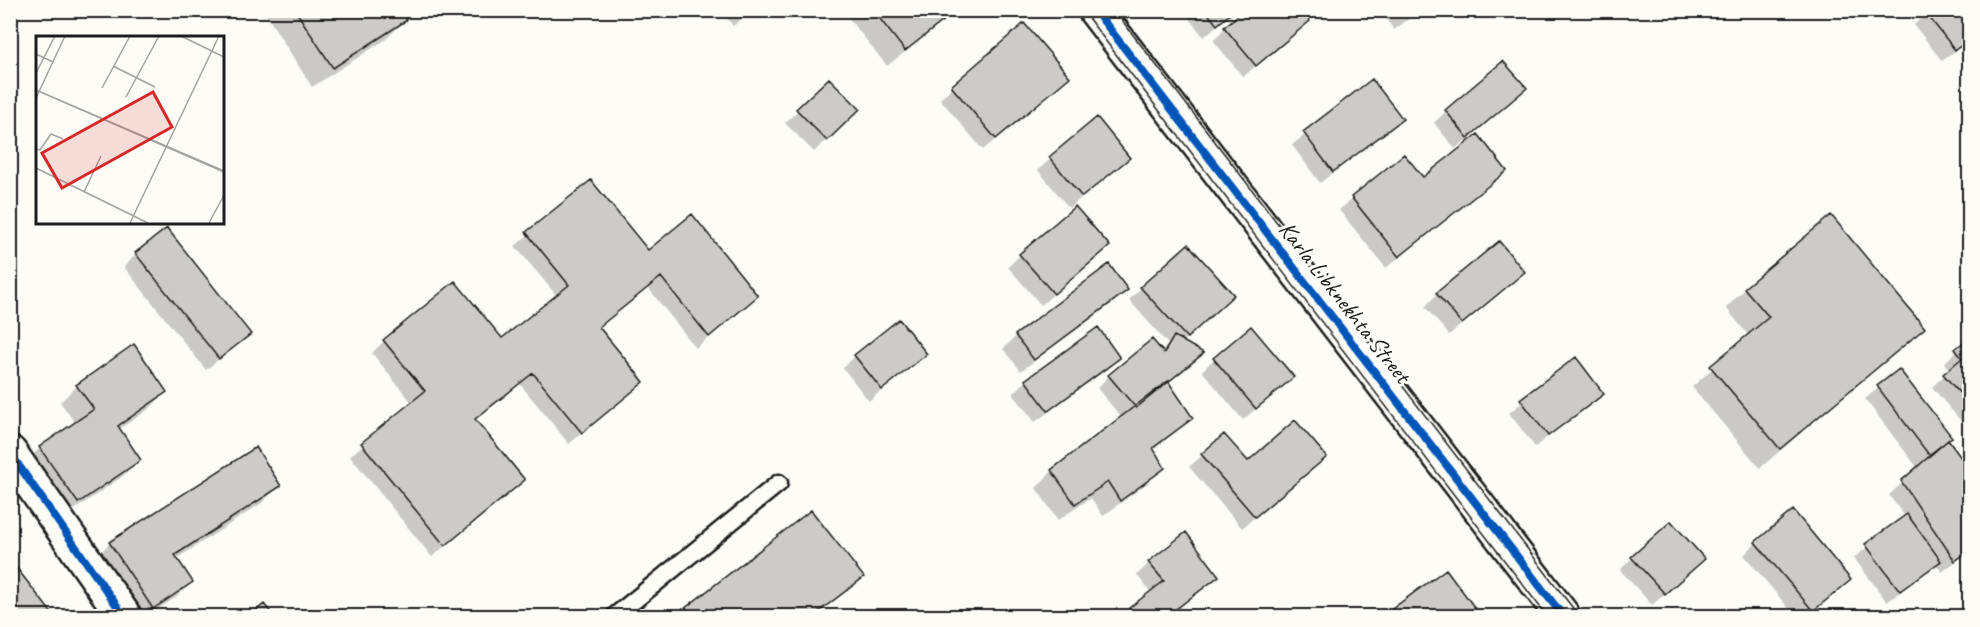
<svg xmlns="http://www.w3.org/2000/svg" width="1980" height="627" viewBox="0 0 1980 627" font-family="Caveat,sans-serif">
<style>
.shadow{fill:#0003}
.building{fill:#cccbc8;stroke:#1c1c1c;stroke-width:1.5}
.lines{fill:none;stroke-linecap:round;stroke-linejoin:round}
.service-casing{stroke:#1c1c1c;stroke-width:21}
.minor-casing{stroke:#1c1c1c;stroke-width:38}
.service{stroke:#fdfcf7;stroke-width:16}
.minor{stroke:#fdfcf7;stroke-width:33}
.tram{stroke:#1c1c1c;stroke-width:1.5}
.cycleway-casing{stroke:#fdfcf7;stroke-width:11}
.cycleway{stroke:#0057b8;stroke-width:8}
.labels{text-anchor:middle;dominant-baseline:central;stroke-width:6;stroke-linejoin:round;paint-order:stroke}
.street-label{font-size:24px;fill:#1c1c1c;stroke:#fdfcf7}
.inset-road{fill:none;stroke:#a3a29f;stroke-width:1.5}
.view{fill:#d62828;fill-opacity:0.15;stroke:#d62828;stroke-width:3}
.inset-edge{fill:none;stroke:#1c1c1c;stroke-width:3}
</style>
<rect width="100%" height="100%" fill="#fdfcf7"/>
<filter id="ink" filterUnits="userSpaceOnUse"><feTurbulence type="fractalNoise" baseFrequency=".0167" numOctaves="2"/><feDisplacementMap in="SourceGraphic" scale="12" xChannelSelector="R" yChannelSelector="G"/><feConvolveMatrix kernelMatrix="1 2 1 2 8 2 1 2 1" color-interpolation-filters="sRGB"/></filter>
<g filter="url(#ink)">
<path class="shadow" d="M 263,10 L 398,10 L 405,20 L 385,40 L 312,87 Z
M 721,10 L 753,10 L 733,26 Z
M 852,10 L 959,10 L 887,66 L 847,16 Z
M 1182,10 L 1235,10 L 1204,37 Z
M 1380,10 L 1421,10 L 1394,30 Z
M 1929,10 L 1970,10 L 1970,40 L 1942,61 L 1914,25 Z
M 1308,21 L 1243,77 L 1213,40 L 1225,28 Z
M 829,80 L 858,109 L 814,152 L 785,123 Z
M 1372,81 L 1401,119 L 1320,183 L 1292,145 Z
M 952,87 L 1056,89 L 983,150 L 940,99 Z
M 1512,100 L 1455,149 L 1434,123 L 1446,111 Z
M 1097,119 L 1128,158 L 1069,208 L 1038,170 Z
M 1404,156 L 1423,179 L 1505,171 L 1386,268 L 1339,210 Z
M 591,182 L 648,252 L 756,296 L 696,348 L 648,288 L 598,328 L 642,382 L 569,444 L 520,384 L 474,421 L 523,480 L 432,557 L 350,456 L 412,403 L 372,353 L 384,341 L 502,341 L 557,296 L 515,246 Z
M 136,254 L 249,334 L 206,370 L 124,267 Z
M 1020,255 L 1096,258 L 1041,305 L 1008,267 Z
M 1109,266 L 1126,290 L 1114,302 L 1021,371 L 1003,349 L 1016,336 Z
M 1523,272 L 1449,335 L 1425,307 L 1437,294 Z
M 1141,288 L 1220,307 L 1182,342 L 1167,383 L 1191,418 L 1152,451 L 1163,467 L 1146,484 L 1103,516 L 1091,498 L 1058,520 L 1036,488 L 1052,471 L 1122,418 L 1097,388 L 1109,376 L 1161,352 L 1168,344 L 1129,300 Z
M 1745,289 L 1923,328 L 1760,468 L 1692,387 L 1749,336 L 1726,308 Z
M 10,293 L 16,301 L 10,306 Z
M 1097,329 L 1118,358 L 1106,370 L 1035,422 L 1013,394 L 1026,381 Z
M 1970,339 L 1970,432 L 1932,387 L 1950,370 L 1944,363 Z
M 925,353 L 869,401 L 843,368 L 855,356 Z
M 1214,359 L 1279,389 L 1243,420 L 1202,371 Z
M 1576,359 L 1602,394 L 1535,447 L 1509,413 Z
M 1899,371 L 1970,473 L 1970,551 L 1942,572 L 1936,564 L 1887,602 L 1854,558 L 1905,517 L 1889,495 L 1923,464 L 1916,466 L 1865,399 Z
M 77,386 L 166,392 L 149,409 L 118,430 L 139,459 L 123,476 L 61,519 L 23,465 L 40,448 L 76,424 L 60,402 Z
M 1224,436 L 1247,463 L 1312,469 L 1242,528 L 1189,467 Z
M 279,486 L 262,503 L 176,559 L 192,582 L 175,598 L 147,616 L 130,616 L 93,560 L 110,543 Z
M 811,512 L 862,577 L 815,616 L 678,616 Z
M 1756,543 L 1836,592 L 1807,616 L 1795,616 L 1744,555 Z
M 1632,558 L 1691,571 L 1652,605 L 1620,570 Z
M 1149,563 L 1217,575 L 1168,616 L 1123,616 L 1151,593 L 1137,575 Z
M 12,564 L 52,616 L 10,616 Z
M 1446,571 L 1473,608 L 1465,616 L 1386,616 Z
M 1754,609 L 1760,616 L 1745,616 Z"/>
<path class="building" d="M 295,10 L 400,10 L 407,20 L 333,68 Z
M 873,10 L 957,10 L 905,51 Z
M 1205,10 L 1235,10 L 1217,25 Z
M 1244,10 L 1301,10 L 1310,21 L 1256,66 L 1224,27 Z
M 1970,10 L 1970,39 L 1955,50 L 1925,12 Z
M 1024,23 L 1070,77 L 996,139 L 951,86 Z
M 1503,61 L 1527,88 L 1468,138 L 1445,110 Z
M 829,78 L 860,109 L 827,141 L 796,109 Z
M 1372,79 L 1403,119 L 1333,172 L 1303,132 Z
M 1097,117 L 1130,158 L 1082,197 L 1049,157 Z
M 1478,134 L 1507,171 L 1399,257 L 1351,197 L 1404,154 L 1423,177 Z
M 591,180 L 648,250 L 692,214 L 758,296 L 709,337 L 661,277 L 599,327 L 644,382 L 582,433 L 533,373 L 475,419 L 525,480 L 445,546 L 361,443 L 425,391 L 383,340 L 455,281 L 502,338 L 569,285 L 526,232 Z
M 1075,206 L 1110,246 L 1054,294 L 1019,254 Z
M 1831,215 L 1925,328 L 1780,449 L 1710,366 L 1769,317 L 1744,288 Z
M 167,228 L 251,334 L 219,359 L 135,253 Z
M 1499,241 L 1525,272 L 1462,324 L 1436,293 Z
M 1188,244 L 1234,295 L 1187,338 L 1140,287 Z
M 1109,264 L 1128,290 L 1034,360 L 1015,335 Z
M 899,319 L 927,354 L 882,390 L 854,355 Z
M 1251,326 L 1294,377 L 1256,409 L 1213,358 Z
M 1098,327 L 1120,358 L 1048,411 L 1025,380 Z
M 1174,336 L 1204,353 L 1136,408 L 1108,375 L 1152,339 L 1164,353 Z
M 1970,337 L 1970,405 L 1943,374 L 1962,358 L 1955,349 Z
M 134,344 L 167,392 L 118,426 L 141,460 L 78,503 L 39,447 L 94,409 L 76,385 Z
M 1576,357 L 1604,394 L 1548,436 L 1520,399 Z
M 1899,369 L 1952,437 L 1929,455 L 1877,386 Z
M 1168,381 L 1193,418 L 1153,448 L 1165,468 L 1120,501 L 1108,482 L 1075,504 L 1051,470 Z
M 1295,420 L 1327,457 L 1255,517 L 1201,454 L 1224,434 L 1248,461 Z
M 1948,440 L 1970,470 L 1970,550 L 1955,561 L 1901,481 Z
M 256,447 L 281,486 L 175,555 L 193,582 L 153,609 L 109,542 Z
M 811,510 L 864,577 L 813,616 L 675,616 Z
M 1793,510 L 1851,580 L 1813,611 L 1755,542 Z
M 1907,514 L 1941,561 L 1900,591 L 1865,544 Z
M 1671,521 L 1705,559 L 1665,594 L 1631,557 Z
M 1186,532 L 1219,576 L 1167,616 L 1136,616 L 1129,608 L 1164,581 L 1148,562 Z
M 12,562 L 54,616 L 10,616 Z
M 1446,569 L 1475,608 L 1465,616 L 1391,616 L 1388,612 Z
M 264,604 L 274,616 L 249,616 Z"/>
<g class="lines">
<defs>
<path id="service" d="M 615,616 L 779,483"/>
<path id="minor" d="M 1095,10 L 1563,616
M 10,453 L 124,616"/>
</defs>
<use href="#service" class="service-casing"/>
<use href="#minor" class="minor-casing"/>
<use href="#service" class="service"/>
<use href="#minor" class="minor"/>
<path class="tram" d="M 1082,10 L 1547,616
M 1114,10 L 1579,616"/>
<defs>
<path id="cycleway" d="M 1095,10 L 1563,616
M 10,453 L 124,616"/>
</defs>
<use href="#cycleway" class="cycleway-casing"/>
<use href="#cycleway" class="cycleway"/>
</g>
</g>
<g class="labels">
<g class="street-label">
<text transform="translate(1345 302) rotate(52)">Karla Libknekhta Street</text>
</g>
</g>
<g transform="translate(36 36)">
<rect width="188" height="188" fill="#fdfcf7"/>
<path class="inset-road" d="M 145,0 L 188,21M 0,18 L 17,26M 77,30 L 119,51M 0,37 L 19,0M 66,52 L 94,0M 0,54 L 188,136M 0,54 L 188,135M 90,61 L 123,0M 0,62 L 29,0M 0,113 L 4,114 L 15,98 L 27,103M 0,132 L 112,187M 48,156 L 65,120M 94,187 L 183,0M 173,187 L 188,159"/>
<path class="view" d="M 117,56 L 136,91 L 26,152 L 6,117 Z"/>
<rect width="188" height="188" class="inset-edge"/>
</g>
<rect width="1980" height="627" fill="none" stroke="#fdfcf7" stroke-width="36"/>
<rect x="18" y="18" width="1944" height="591" fill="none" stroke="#1c1c1c" stroke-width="2" filter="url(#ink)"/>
</svg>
